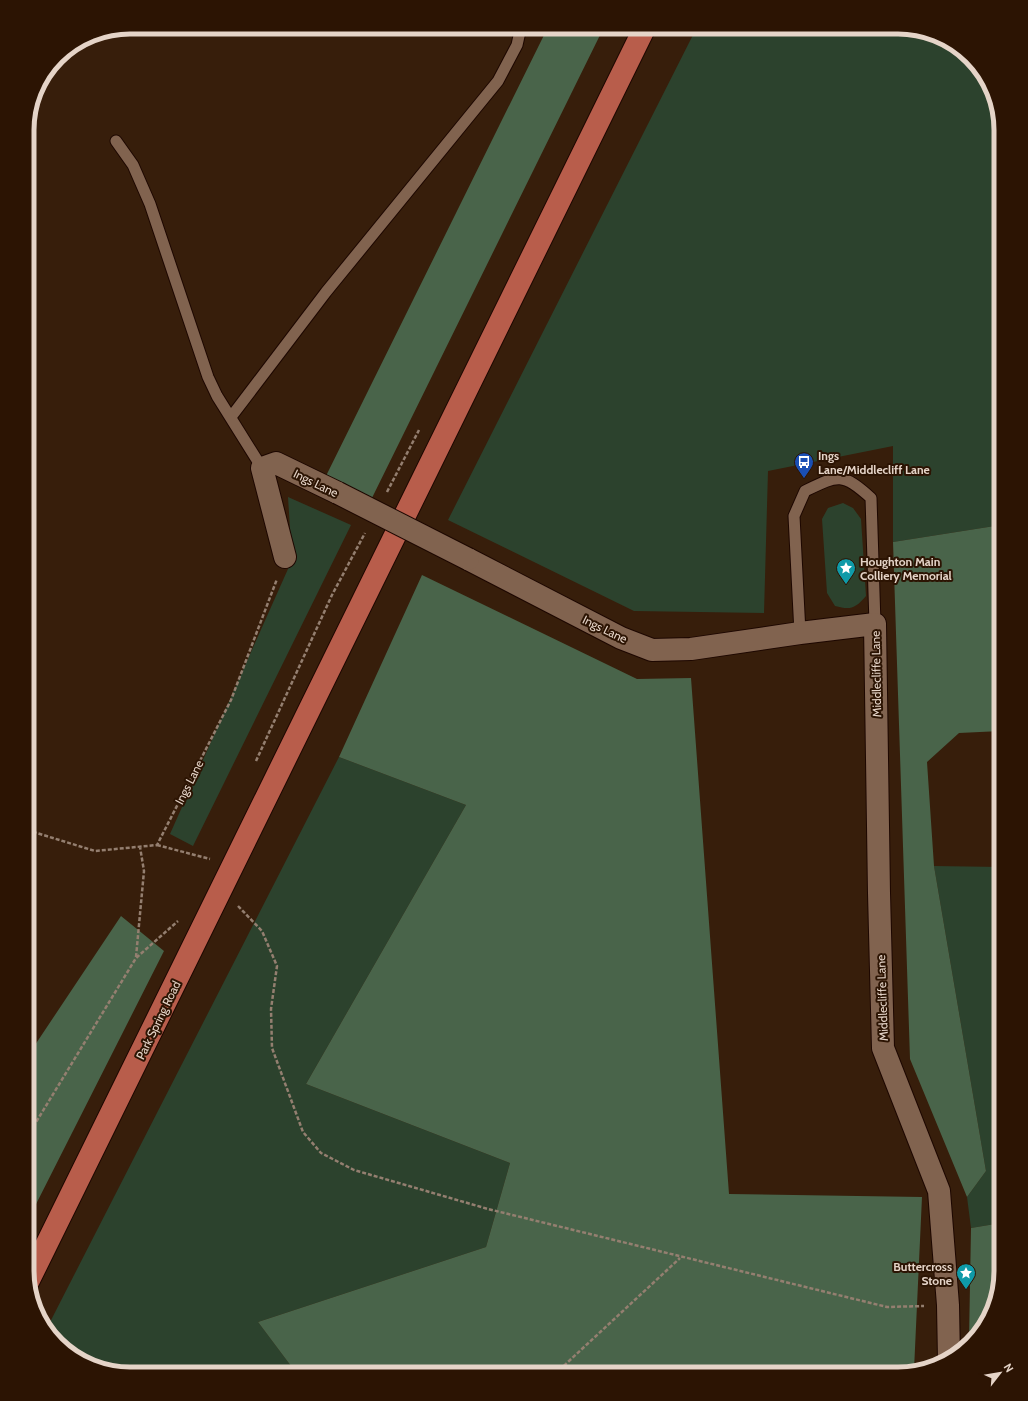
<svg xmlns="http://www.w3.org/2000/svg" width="1028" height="1401" viewBox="0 0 1028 1401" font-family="Cabin,sans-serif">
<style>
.green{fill:#2c422d}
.forest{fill:#49644a}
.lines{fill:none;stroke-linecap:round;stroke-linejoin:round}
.lane-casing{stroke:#1d0700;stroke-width:13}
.street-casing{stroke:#1d0700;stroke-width:24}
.primary-casing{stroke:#1d0700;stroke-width:24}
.path{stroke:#947f70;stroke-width:2.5;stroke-dasharray:4 2;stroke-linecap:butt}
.lane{stroke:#81634f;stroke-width:11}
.street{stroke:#81634f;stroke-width:22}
.primary{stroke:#b85d4b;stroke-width:22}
.street-bridge-casing{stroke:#1d0700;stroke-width:24;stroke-linecap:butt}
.street-bridge{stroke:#81634f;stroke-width:22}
.labels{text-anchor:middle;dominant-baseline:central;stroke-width:4;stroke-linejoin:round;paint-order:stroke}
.poi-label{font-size:12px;font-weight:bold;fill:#e5d4c8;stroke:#2c1403;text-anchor:start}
.street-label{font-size:12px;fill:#e5d4c8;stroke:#2c1403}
.rim{fill:none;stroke:#e5d4c8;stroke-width:5}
</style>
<rect width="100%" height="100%" fill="#371e0b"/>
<path class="green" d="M 697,27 L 905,27 L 950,41 L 987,78 L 1001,130 L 1001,525 L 893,542 L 893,446 L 768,471 L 764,613 L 634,611 L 448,520 Z
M 288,497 L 351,525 L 193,846 L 170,834 L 292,560 Z
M 843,503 L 853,508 L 861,519 L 866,596 C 855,609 850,610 835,606 L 827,593 L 822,519 L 828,508 Z
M 339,757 L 466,805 L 306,1084 L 510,1163 L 486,1247 L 258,1322 L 297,1374 L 123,1374 L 78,1360 L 47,1328 Z
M 934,866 L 1001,867 L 1001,1223 L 971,1228 L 967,1197 L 986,1171 Z"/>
<path class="forest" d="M 548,27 L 604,27 L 369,504 L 324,480 Z
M 1001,525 L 1001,731 L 959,733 L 927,762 L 934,866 L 986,1171 L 967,1197 L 910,1059 L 893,542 Z
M 422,575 L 637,679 L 691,678 L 729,1194 L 922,1197 L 914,1370 L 898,1374 L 297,1374 L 258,1322 L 486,1247 L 510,1163 L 306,1084 L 466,805 L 339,757 Z
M 121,916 L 164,951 L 27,1222 L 27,1057 Z
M 1001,1223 L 1001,1271 L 987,1323 L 969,1341 L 971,1228 Z"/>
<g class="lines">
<defs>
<path id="lane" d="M 116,141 L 133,165 L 150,204 L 208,377 L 217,396 L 262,468
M 231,417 L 326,292 L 498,81 L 517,45 L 521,27
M 800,633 L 794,516 L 805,491 C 838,475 842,472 871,498 L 875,624"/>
<path id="street" d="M 285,557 L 262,468 L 276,463 L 338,493
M 468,559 L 621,638 L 652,650 L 691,649 L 800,633 L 875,624 L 879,893 L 883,1048 L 939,1191 L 948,1305 L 949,1360"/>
<path id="primary" d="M 29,1280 L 645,27"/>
</defs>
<use href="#lane" class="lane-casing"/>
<use href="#street" class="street-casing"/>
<use href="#primary" class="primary-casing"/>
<path class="path" d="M 387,492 L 419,430
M 256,761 L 332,595 L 365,533
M 27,830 L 95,851 L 157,845 L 231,700 L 277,579
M 157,845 L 210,859
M 238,906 L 262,931 L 277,966 L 271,1009 L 272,1048 L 303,1132 L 321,1153 L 354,1170 L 488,1209 L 887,1307 L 924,1306
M 136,957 L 144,871 L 140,847
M 27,1137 L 136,958 L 178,921
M 555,1374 L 680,1258"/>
<use href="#lane" class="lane"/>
<use href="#street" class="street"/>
<use href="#primary" class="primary"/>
<defs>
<path id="street-bridge" d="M 338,493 L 468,559"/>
</defs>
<use href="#street-bridge" class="street-bridge-casing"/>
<use href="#street-bridge" class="street-bridge"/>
</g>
<defs>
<symbol id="bus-pin" viewBox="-11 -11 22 30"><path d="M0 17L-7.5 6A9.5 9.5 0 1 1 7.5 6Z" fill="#1a4fb4" stroke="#2c1403"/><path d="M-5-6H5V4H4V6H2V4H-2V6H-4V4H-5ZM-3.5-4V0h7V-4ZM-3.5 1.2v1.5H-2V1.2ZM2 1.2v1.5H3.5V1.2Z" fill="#fff"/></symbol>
<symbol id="sight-pin" viewBox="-11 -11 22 30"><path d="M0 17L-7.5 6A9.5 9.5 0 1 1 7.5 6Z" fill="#0f9aa8" stroke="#2c1403"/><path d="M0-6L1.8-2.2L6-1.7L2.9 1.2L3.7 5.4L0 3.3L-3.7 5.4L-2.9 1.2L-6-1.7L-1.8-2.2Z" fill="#fff"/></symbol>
</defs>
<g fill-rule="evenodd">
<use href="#bus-pin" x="793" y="451" width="22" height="30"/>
<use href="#sight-pin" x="835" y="557" width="22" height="30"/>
<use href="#sight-pin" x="955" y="1262" width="22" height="30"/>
</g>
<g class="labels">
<g class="poi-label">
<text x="818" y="455">Ings<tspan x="818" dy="14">Lane/Middlecliff Lane</tspan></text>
<text x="860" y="561">Houghton Main<tspan x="860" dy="14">Colliery Memorial</tspan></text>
<text x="952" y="1266" text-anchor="end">Buttercross<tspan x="952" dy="14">Stone</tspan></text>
</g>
<g class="street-label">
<text transform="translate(316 483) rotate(26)">Ings Lane</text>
<text transform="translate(605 629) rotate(26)">Ings Lane</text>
<text transform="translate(876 674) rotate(-91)">Middlecliffe Lane</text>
<text transform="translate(189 782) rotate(-63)">Ings Lane</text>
<text transform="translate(882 998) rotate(-92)">Middlecliffe Lane</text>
<text transform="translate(158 1020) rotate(-64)">Park Spring Road</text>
</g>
</g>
<path d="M0 0H1028V1401H0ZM130 34H898A96 96 0 0 1 994 130V1271A96 96 0 0 1 898 1367H130A96 96 0 0 1 34 1271V130A96 96 0 0 1 130 34Z" fill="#2c1403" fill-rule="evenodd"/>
<path class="rim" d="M130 34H898A96 96 0 0 1 994 130V1271A96 96 0 0 1 898 1367H130A96 96 0 0 1 34 1271V130A96 96 0 0 1 130 34Z"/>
<g transform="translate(1000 1373) rotate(59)" stroke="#2c1403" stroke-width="3" paint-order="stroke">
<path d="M0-3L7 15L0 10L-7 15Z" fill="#e5d4c8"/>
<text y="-6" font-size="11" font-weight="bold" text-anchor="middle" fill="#e5d4c8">N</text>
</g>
</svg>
